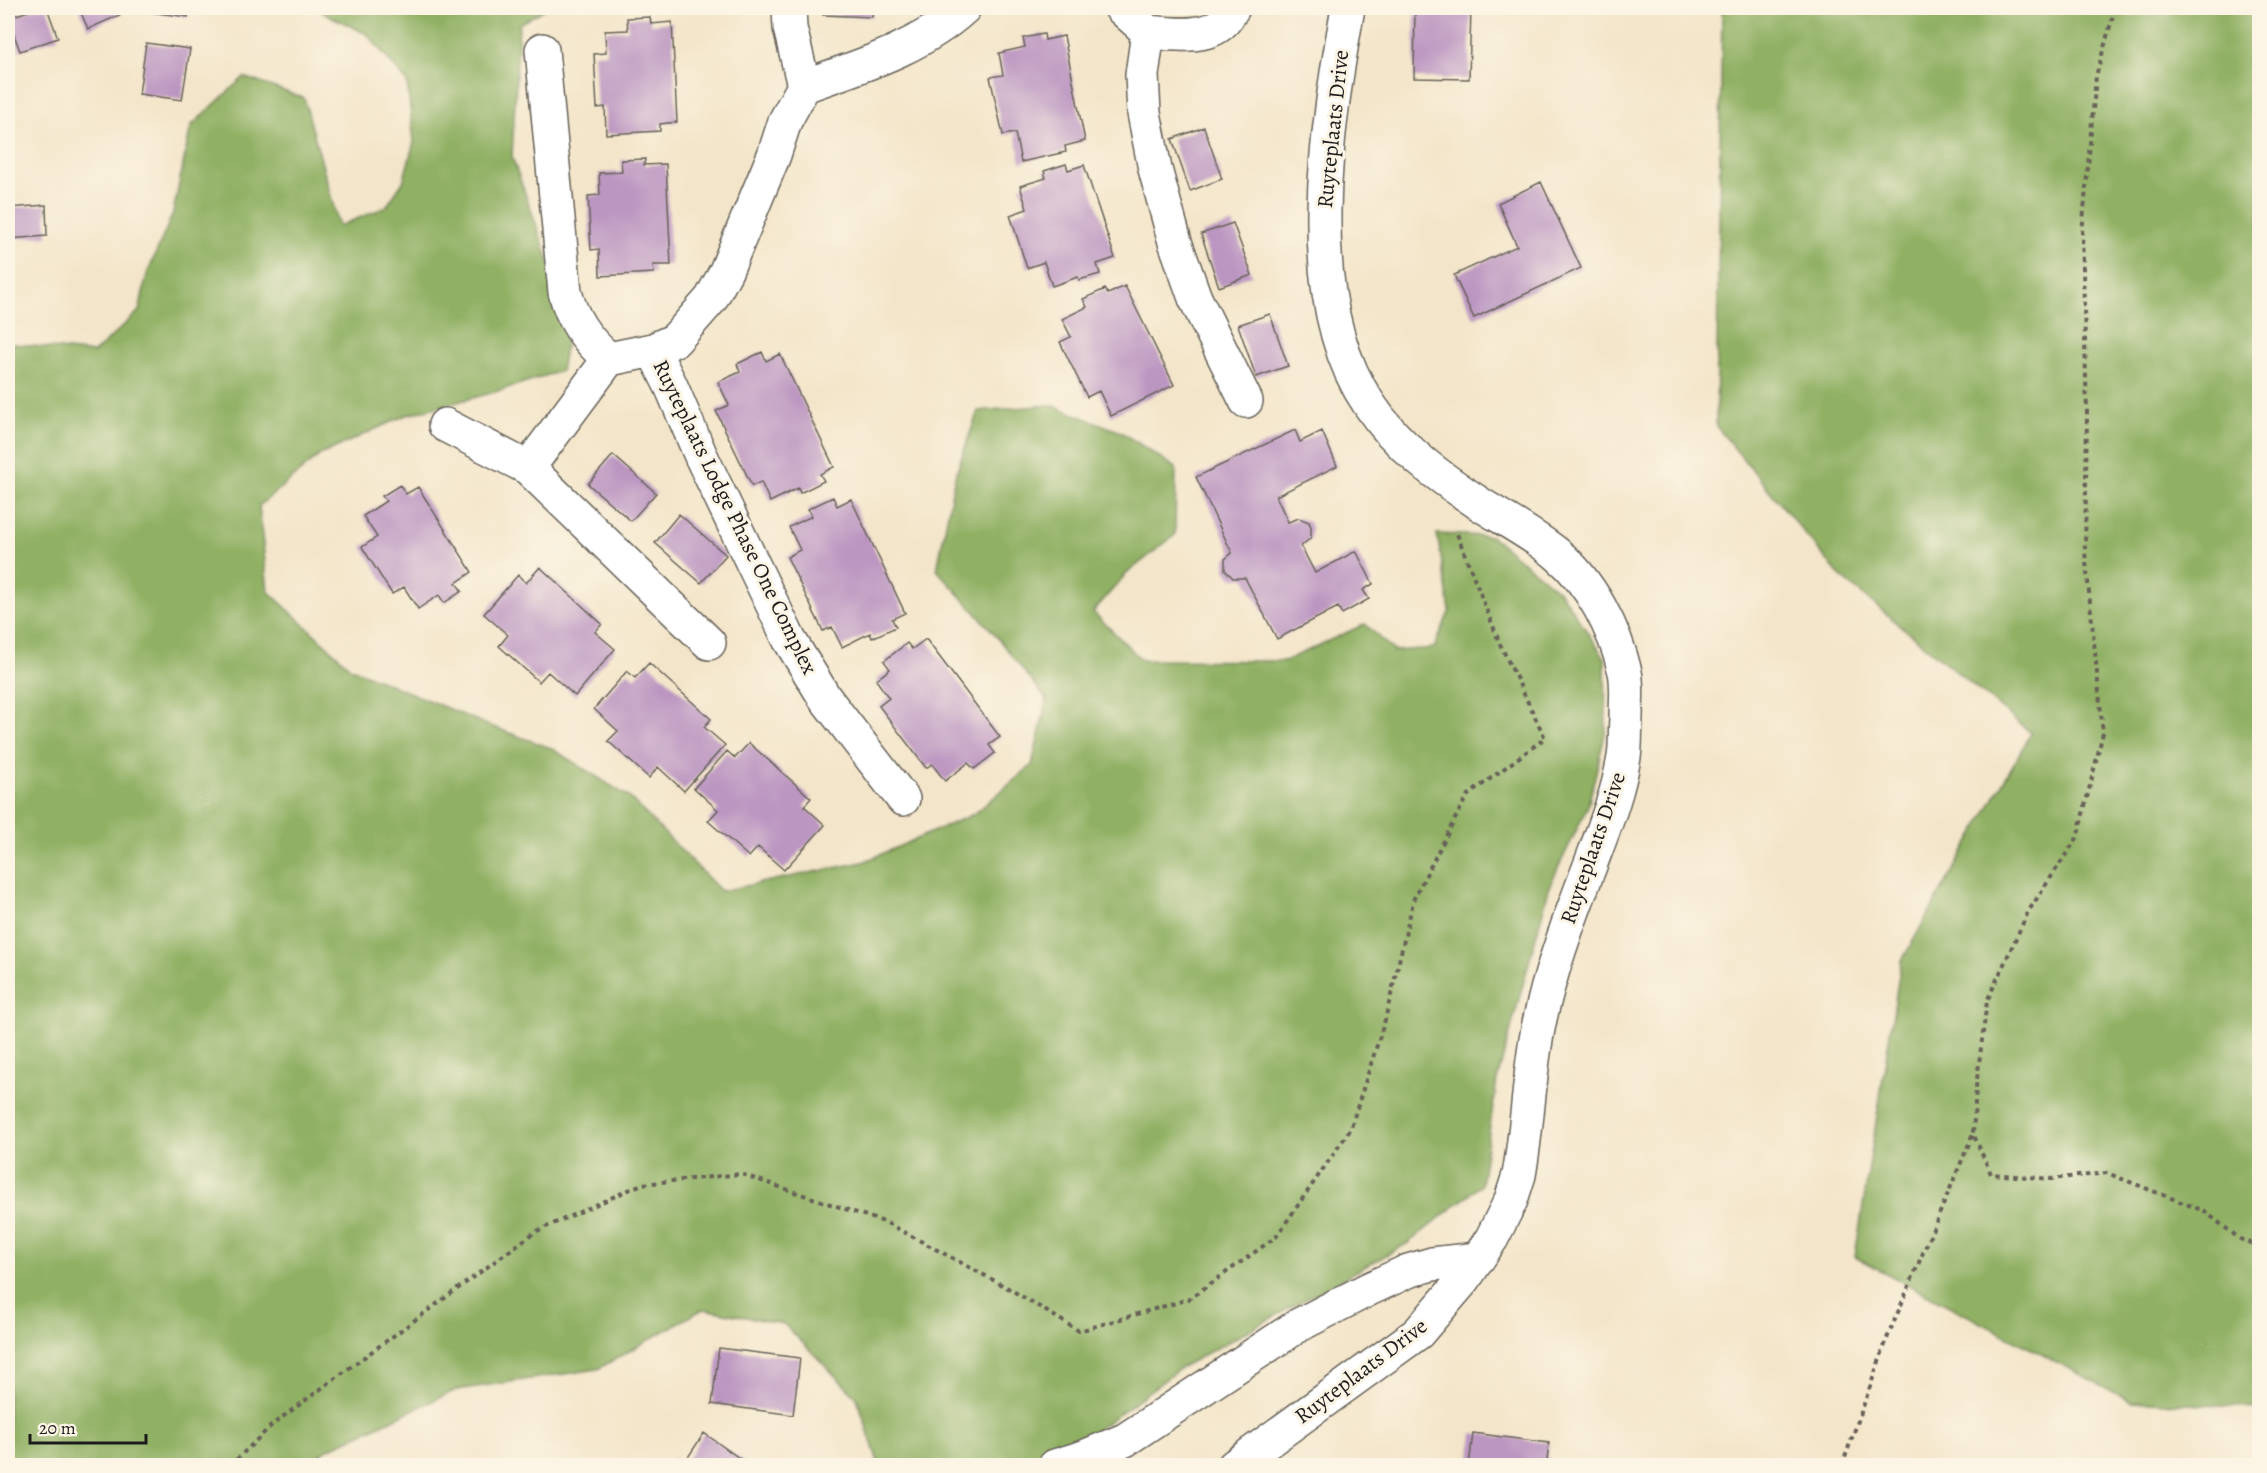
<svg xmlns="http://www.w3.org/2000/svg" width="2267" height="1473" viewBox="0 0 2267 1473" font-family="Alegreya,serif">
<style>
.forest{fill:#90b063;stroke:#566640;stroke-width:1.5}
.building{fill:#bb96c1}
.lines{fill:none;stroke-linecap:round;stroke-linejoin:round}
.street-casing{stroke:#676259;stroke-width:36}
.path{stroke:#676259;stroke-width:4;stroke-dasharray:4.5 4.5;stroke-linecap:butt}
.street{stroke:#fff;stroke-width:33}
.labels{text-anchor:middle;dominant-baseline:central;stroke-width:6;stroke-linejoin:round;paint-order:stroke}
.street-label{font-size:22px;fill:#1c1c1c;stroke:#fcf5e5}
</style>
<rect width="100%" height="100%" fill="#fcf5e5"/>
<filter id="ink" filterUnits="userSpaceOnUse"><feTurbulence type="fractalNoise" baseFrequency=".0167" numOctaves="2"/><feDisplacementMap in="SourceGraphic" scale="12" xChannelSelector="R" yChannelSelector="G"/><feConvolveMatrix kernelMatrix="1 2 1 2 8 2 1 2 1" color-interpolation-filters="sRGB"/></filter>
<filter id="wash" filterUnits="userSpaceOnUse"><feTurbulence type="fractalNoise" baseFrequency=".008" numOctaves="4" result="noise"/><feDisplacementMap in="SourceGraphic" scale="24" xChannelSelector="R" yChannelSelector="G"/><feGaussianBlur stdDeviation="1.35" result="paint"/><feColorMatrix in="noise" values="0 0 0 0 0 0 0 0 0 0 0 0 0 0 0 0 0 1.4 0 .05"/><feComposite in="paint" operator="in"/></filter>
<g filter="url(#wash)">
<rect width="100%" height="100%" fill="#f3e5c9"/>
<path class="forest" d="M 318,8 L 547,8 L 519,24 L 512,157 L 570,319 L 561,371 L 492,393 L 406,415 L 320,455 L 259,506 L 268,591 L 351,668 L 485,724 L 551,748 L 629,797 L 721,891 L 863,862 L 974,814 L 1032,765 L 1047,700 L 992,631 L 937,570 L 955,476 L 978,411 L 1051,405 L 1121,432 L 1176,468 L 1175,535 L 1126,574 L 1093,612 L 1142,660 L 1285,661 L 1365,624 L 1394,651 L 1434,648 L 1450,610 L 1437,534 L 1491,536 L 1560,592 L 1605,658 L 1606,730 L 1588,806 L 1550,885 L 1497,1080 L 1481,1185 L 1408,1243 L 1182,1367 L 1073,1448 L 987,1465 L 879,1465 L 857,1398 L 784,1324 L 703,1309 L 598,1369 L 456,1390 L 326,1450 L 307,1465 L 8,1466 L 8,343 L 94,353 L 139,311 L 147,274 L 173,213 L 191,126 L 244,77 L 304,98 L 339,226 L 386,207 L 403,182 L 414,142 L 407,82 L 367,34 L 324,13 Z
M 1722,8 L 2259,8 L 2259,1408 L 2131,1401 L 1855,1257 L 1901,962 L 2031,733 L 1841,577 L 1716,426 Z"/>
<g id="blocks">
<path class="building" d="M 37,8 L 47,8 L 58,38 L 20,51 L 8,18 Z
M 79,8 L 119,8 L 122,14 L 88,29 Z
M 143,8 L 189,8 L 188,17 L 142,11 Z
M 824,8 L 899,8 L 899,12 L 873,11 L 872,17 L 823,15 Z
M 1415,8 L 1471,8 L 1469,79 L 1414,78 Z
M 650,17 L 651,24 L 672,22 L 677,122 L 660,124 L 660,131 L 606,134 L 605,107 L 597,108 L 594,54 L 606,53 L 605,31 L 628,30 L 627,18 Z
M 1044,34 L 1045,40 L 1064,36 L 1085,141 L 1065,146 L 1066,152 L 1021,162 L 1015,133 L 1003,135 L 990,77 L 1003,75 L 999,53 L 1025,47 L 1023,38 Z
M 146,43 L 190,49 L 182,100 L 139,94 Z
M 1204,127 L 1222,179 L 1190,191 L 1172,139 Z
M 645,159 L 644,165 L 666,164 L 671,265 L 653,265 L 654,273 L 600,276 L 599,249 L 591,250 L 588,196 L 600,195 L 599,173 L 622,172 L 621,160 Z
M 1066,164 L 1068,170 L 1084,165 L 1115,258 L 1097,264 L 1100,274 L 1079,280 L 1078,277 L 1052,286 L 1044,262 L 1027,268 L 1010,215 L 1027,209 L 1020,186 L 1046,178 L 1044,171 Z
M 1541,182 L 1581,268 L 1474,318 L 1454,275 L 1517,246 L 1498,203 Z
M 46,205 L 47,236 L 8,239 L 8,208 Z
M 1233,223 L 1252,275 L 1219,287 L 1201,234 Z
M 1125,286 L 1174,385 L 1111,416 L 1099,391 L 1087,397 L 1060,342 L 1071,337 L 1062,319 L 1087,307 L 1083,299 L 1105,289 L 1108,294 Z
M 1270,314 L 1288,366 L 1256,377 L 1238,325 Z
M 762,352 L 766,361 L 780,354 L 834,467 L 820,474 L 824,481 L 800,493 L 798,488 L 770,502 L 761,482 L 752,486 L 716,411 L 729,405 L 718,382 L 740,372 L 737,364 Z
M 1295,430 L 1300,442 L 1322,431 L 1337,466 L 1276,496 L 1288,522 L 1299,518 L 1309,522 L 1311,527 L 1311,538 L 1301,546 L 1315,573 L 1356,551 L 1373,584 L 1363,590 L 1369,599 L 1342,614 L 1338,607 L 1277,639 L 1245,578 L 1233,578 L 1225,570 L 1225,559 L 1232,553 L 1196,477 Z
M 613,455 L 656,493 L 631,521 L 588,484 Z
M 400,485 L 406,494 L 418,487 L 472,572 L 456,583 L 462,591 L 444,603 L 439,595 L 418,609 L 404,587 L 392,594 L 362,547 L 377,537 L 363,516 L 386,501 L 382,496 Z
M 833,497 L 837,506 L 851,499 L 905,613 L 892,619 L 896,627 L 872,638 L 870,633 L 842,647 L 832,627 L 823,631 L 787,557 L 800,550 L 789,527 L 812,516 L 808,509 Z
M 679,514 L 726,555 L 701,583 L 655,543 Z
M 540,567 L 602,624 L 595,632 L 615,649 L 575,696 L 548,672 L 539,682 L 499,646 L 508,635 L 484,614 L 518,575 L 526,583 Z
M 926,639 L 1000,737 L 989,745 L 995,753 L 974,769 L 968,763 L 945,781 L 932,764 L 926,768 L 879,706 L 889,698 L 876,680 L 890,669 L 884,661 L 907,643 L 912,649 Z
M 649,663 L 711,719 L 704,727 L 725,745 L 684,791 L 658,767 L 649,778 L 608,741 L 618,731 L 594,709 L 627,671 L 635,678 Z
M 749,743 L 811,798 L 804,806 L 825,825 L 784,870 L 758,847 L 749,857 L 708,821 L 718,810 L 694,788 L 727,751 L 735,758 Z
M 719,1348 L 800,1358 L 793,1415 L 712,1404 Z
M 704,1433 L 746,1463 L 744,1466 L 668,1466 L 673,1458 L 683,1465 Z
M 1473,1433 L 1549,1443 L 1547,1460 L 1577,1466 L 1469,1466 Z"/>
</g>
</g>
<g filter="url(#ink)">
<use href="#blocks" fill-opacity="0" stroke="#676259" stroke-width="1.5"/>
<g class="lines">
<defs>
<path id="street" d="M 789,8 L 790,28 L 804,86
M 1121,8 L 1148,32
M 1148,32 L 1142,75 L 1144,113 L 1155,169 L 1175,242 L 1195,298 L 1246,401
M 1148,32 C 1169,34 1206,39 1222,23 C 1227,19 1230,12 1233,8
M 542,50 L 565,292 C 572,320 587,341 609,359
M 653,350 L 671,386 L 701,456 L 789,639 L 825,698 L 903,799
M 445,425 L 528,468 L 709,643
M 528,468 L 609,359 L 653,350 L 675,340 L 711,299 L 726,271 L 774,155 L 785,121 L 804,86 C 860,66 919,49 964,8
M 1055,1466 L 1084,1457 L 1125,1440 L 1299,1325 L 1369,1289 L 1408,1271 L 1432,1264 L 1478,1259
M 1234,1466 L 1418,1333 L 1465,1278 L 1492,1238 L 1511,1200 L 1519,1175 C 1529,1119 1529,1061 1543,1006 C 1555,957 1573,910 1591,863 C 1604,828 1618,794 1624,757 C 1626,744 1625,730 1626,718 C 1626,703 1628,686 1625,672 C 1615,630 1591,582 1557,554 C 1534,535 1505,520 1480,504 C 1438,476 1397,447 1369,404 C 1298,300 1327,125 1348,8"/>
</defs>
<use href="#street" class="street-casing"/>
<path class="path" d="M 2115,8 L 2096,76 L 2082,233 L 2087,413 L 2085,552 L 2103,733 L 2077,838 L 2028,912 L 1987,1001 L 1976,1087 L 1973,1133 L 1991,1174 L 2051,1179 L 2107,1173 L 2204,1211 L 2240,1239 L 2260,1247
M 230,1466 L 273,1424 L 535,1232 L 642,1184 L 741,1174 L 887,1223 L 1008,1288 L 1079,1331 L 1189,1299 L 1276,1237 L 1350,1130 L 1385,1020 L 1414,898 L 1467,796 L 1545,738 L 1500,644 L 1457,534
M 1842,1466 L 1888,1336 L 1973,1134"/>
<use href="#street" class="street"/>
</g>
</g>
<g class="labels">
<g class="street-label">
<text transform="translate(1333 129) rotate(-84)">Ruyteplaats Drive</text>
<text transform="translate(735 517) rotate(64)">Ruyteplaats Lodge Phase One Complex</text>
<text transform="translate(1593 848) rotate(-71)">Ruyteplaats Drive</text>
<text transform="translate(1361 1371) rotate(-37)">Ruyteplaats Drive</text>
</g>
</g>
<rect width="2267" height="1473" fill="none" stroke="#fcf5e5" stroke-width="30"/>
<path d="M30 1434v9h116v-9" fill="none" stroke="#1c1c1c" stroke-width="3"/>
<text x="39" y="1434" font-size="18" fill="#1c1c1c" stroke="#fcf5e5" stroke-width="4.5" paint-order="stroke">20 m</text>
</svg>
